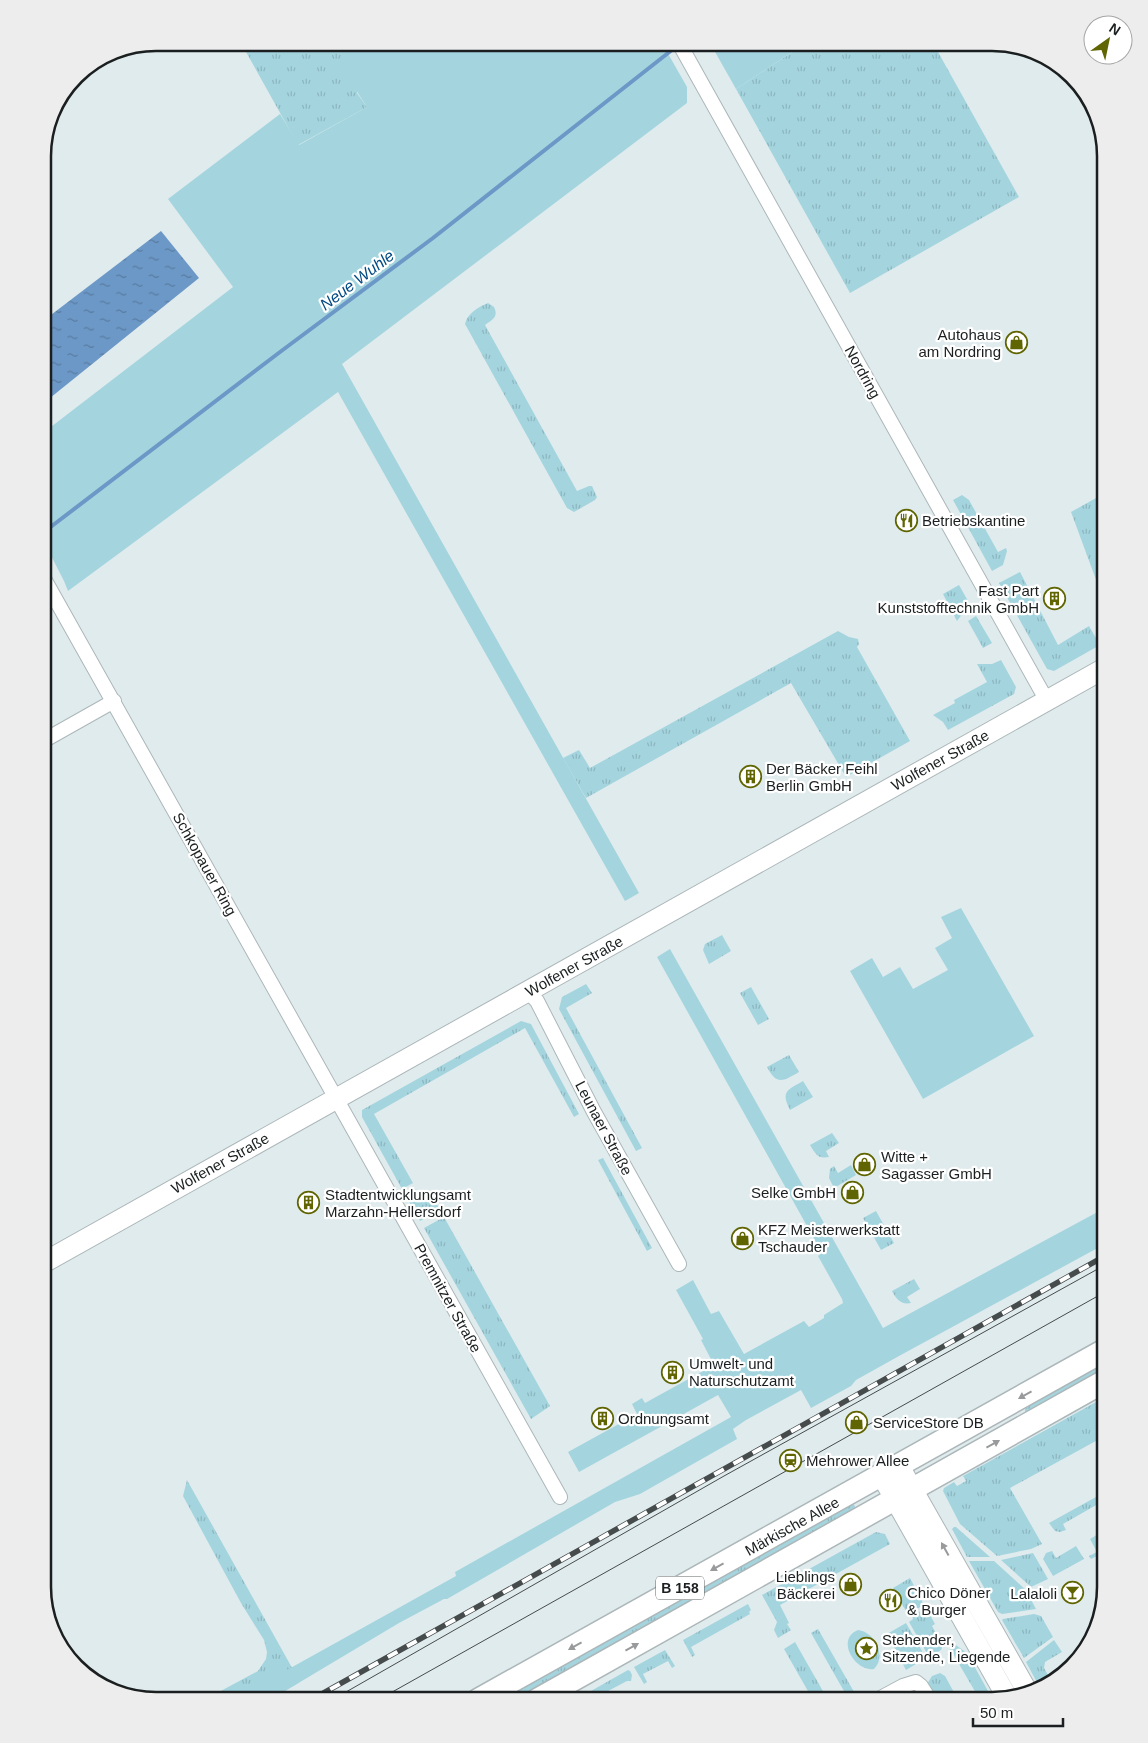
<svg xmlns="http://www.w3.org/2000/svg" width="1148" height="1743" viewBox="0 0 1148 1743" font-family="Helvetica,sans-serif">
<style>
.grass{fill:url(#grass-tufts)}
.park{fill:#a4d5df}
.water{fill:url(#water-ripples)}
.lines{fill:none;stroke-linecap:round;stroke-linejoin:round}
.stream{stroke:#6c98c7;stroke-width:4}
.street-casing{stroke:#acb7b9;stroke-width:16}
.secondary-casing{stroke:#acb7b9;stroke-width:22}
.primary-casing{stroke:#acb7b9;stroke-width:25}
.street{stroke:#fff;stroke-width:14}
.secondary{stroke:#fff;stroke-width:20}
.primary{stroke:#fff;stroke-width:22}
.tram{stroke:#464b4c;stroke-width:1}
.rail-casing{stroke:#464b4c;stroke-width:5.5}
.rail{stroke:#fff;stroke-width:4;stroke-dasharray:11;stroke-linecap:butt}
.oneway{fill:#989a9b}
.labels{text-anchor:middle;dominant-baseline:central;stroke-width:4.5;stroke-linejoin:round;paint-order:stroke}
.shield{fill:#fff;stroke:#5f6263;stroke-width:1}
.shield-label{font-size:14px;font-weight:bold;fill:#1b1f20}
.poi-label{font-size:15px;fill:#1b1f20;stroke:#fff;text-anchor:start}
.street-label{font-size:15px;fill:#1b1f20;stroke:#fff}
.water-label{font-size:16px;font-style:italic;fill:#004983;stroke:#fff}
.rim{fill:none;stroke:#1b1f20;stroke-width:2.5}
</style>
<defs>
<pattern id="grass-tufts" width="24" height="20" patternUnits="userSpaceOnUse" patternTransform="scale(1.25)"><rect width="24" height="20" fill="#a4d5df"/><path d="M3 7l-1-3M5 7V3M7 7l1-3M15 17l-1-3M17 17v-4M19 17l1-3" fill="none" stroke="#8db6bf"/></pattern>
<pattern id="water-ripples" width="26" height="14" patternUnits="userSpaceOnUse" patternTransform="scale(1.25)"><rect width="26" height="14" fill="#6c98c7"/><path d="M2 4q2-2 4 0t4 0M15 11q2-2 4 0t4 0" fill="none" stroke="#587ba1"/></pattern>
</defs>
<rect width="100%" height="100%" fill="#e0ebed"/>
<path class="grass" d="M 241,43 L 365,43 L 357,47 L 357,93 L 367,107 L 298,145 Z
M 806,43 L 933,43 L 1019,197 L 850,293 L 736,89 Z
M 488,303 L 494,307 C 499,317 492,320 485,325 L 577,491 L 589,486 L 592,486 L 597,497 L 595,500 L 574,512 L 567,508 L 465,324 C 467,314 478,307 488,303 Z
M 1105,493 L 1105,604 L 1071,512 Z
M 962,495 L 969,500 L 998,552 L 1006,548 L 1007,551 L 1003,565 L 992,571 L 953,500 Z
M 1020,572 L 1058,645 L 1089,626 L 1100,645 L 1054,671 L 1047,669 L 999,583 Z
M 959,585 L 972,608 L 963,613 L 957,621 L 943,594 Z
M 976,616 L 992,643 L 983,648 L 968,621 Z
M 838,631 L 849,637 L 858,639 L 859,644 L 857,647 L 910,741 L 846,777 L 791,683 L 586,798 L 563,758 L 579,750 L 590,768 Z
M 1001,660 L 1016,687 L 1014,694 L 948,730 L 943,722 L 933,715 L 955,703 L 954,700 L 987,682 L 977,664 L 992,664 Z
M 722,935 L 731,951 L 709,964 L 703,950 L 705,944 Z
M 586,984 L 592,993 L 566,1008 L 642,1148 L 636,1151 L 559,1009 L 562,997 Z
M 751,987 L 769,1019 L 758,1025 L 740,993 Z
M 521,1021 L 531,1024 L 579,1114 L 574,1117 L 525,1028 L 374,1114 L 413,1183 L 402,1189 L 362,1117 L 362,1110 Z
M 789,1055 L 799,1072 C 783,1081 777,1086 767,1067 Z
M 803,1081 L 813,1097 L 790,1110 C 780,1091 788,1090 803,1081 Z
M 832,1133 L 839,1143 L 826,1151 L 829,1157 C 818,1159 816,1155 810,1145 Z
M 603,1158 L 652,1248 L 647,1251 L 598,1160 Z
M 851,1165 L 856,1175 L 834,1188 L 829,1178 L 830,1169 L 834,1166 L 838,1173 Z
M 416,1189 L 423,1202 L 433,1197 L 440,1210 L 420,1221 L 405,1195 Z
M 876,1211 L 894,1243 L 881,1250 L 863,1218 Z
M 444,1217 L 550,1406 L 531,1419 L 424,1228 Z
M 914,1279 L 920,1289 L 907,1297 L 911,1303 C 901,1305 896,1299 892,1291 Z
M 1105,1358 L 1105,1369 L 1029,1412 L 1025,1412 L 1025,1409 L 1028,1407 Z
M 1105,1397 L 1105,1436 L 1010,1488 L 1042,1544 L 1031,1549 L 997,1556 L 960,1524 L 943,1491 L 944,1488 L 954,1482 L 957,1486 L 966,1481 L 963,1476 Z
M 187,1480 L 300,1682 L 269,1700 L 204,1700 L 258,1671 L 266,1659 L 267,1652 L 264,1640 L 241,1603 L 183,1496 Z
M 1105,1492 L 1105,1500 L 1063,1524 L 1066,1530 L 1060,1532 L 1055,1531 L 1049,1523 Z
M 850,1501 L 855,1506 L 854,1510 L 513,1700 L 496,1700 Z
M 954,1527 L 956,1527 L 990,1557 L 967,1557 L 952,1529 Z
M 1105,1530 L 1105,1552 L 1091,1559 L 1089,1556 L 1097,1552 L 1090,1539 Z
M 876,1532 L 885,1534 L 890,1544 L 780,1605 L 789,1623 L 787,1624 L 791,1630 L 778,1638 L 774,1630 L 777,1622 L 762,1595 Z
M 1076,1546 L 1084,1559 L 1053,1576 L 1043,1559 L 1046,1553 L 1052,1551 L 1056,1558 Z
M 1033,1553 L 1048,1579 L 1031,1587 L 1001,1560 Z
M 969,1561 L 994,1561 L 1026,1590 L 1036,1609 L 1002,1614 L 998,1612 Z
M 910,1578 L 924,1605 L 913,1611 L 911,1608 L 906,1611 L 893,1588 Z
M 748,1604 L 751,1610 L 749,1612 L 750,1614 L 691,1647 L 695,1655 L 692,1657 L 683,1640 Z
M 926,1608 L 935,1624 L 932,1626 L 937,1635 L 945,1641 L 941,1650 L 929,1657 L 909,1622 L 913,1619 L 912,1616 Z
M 1034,1614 L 1041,1616 L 1053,1637 L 1024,1658 L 1002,1620 L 1003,1619 Z
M 906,1623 L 926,1658 L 906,1670 L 887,1634 Z
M 818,1629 L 857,1697 L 849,1700 L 811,1633 Z
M 858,1630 C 875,1632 887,1656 874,1669 C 855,1672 835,1639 858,1630 Z
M 1054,1640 L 1062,1652 L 1045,1662 L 1044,1668 L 1052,1682 L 1049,1685 L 1040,1688 L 1026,1662 Z
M 795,1642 L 828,1700 L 813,1700 L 784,1649 Z
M 953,1643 L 967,1653 L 993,1700 L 980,1700 L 952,1652 L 947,1655 Z
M 665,1650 L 675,1666 L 672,1668 L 668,1661 L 643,1674 L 647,1682 L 644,1684 L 634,1667 Z
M 628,1670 L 630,1671 L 632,1675 L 631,1681 L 627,1681 L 591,1700 L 575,1700 Z
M 940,1673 L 945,1676 L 956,1696 L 954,1700 L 934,1700 L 927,1684 L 932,1676 Z"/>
<path class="park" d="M 365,43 L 662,43 L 687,87 L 687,103 L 342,364 L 639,893 L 625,901 L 338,392 L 68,591 L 64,581 L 43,540 L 43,433 L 233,287 L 168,199 L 280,114 L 299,145 L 367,107 C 361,97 342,72 347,59 C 349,52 359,46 365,43 Z
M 710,43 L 806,43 L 736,89 Z
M 961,908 L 1034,1036 L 923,1099 L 850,971 L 872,958 L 883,977 L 900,967 L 913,989 L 948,970 L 935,948 L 952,938 L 941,917 Z
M 670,949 L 883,1328 L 1105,1208 L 1105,1244 L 899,1356 L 856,1380 L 851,1386 L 811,1408 L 801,1390 L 746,1420 L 733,1429 L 737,1439 L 640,1494 L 615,1502 L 447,1599 L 444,1599 L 399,1623 L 270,1700 L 233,1700 L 456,1576 L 455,1572 L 731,1417 L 718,1395 L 579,1472 L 568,1452 L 637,1414 L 632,1404 L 642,1398 L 645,1403 L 714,1365 L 701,1340 L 703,1339 L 676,1290 L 693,1280 L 711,1314 L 719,1311 L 744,1354 L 804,1321 L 809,1327 L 824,1318 L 824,1315 L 843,1303 L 842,1299 L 818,1256 L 822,1253 L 657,957 Z"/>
<path class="water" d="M 161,231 L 199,278 L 45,402 L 43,400 L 43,321 Z"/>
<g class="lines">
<path class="stream" d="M 44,532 L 280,352 L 433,238 L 677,46"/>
<defs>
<path id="street" d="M 679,43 L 1047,701
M 43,577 L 560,1497
M 43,741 L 114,701
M 528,992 L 537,1001 L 594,1112 L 679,1264
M 877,1700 L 903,1686 L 916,1682 L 921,1686 L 930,1700"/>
<path id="secondary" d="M 43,1263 L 1105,668
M 899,1466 L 1027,1691
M 882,1476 L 1007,1697"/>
<path id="primary" d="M 478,1700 L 1105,1350
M 537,1700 L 1105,1381"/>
</defs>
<use href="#street" class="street-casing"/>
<use href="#secondary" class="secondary-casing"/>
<use href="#primary" class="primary-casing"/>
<use href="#street" class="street"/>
<use href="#secondary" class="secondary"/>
<use href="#primary" class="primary"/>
<path class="tram" d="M 332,1700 L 724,1476 L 1105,1265
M 378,1700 L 1105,1292"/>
<defs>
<path id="rail" d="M 311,1700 L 1105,1256"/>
</defs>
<use href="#rail" class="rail-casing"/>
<use href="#rail" class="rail"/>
</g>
<defs><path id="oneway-solid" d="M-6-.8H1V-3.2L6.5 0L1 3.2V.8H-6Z" transform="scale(1.25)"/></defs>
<g class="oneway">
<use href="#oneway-solid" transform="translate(1025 1395) rotate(151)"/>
<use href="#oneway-solid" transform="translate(993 1444) rotate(-29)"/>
<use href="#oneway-solid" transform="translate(945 1549) rotate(-119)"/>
<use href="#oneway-solid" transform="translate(717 1567) rotate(151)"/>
<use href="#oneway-solid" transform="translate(575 1646) rotate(151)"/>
<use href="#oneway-solid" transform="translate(632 1647) rotate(-29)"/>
</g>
<defs>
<symbol id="shop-ring" viewBox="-11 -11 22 22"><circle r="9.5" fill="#fff" stroke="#606501" stroke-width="1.5"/><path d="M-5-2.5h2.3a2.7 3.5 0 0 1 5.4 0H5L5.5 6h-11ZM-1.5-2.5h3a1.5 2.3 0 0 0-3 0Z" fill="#606501"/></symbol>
<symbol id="restaurant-ring" viewBox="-11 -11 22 22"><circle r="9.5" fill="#fff" stroke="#606501" stroke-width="1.5"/><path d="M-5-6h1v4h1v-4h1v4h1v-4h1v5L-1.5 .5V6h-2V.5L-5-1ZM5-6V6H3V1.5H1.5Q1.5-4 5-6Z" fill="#606501"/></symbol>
<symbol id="building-ring" viewBox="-11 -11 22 22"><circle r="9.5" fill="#fff" stroke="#606501" stroke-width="1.5"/><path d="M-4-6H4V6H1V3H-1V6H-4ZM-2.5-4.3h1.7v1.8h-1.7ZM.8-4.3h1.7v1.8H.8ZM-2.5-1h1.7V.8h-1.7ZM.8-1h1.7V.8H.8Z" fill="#606501"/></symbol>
<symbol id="station-ring" viewBox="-11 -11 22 22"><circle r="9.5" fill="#fff" stroke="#606501" stroke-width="1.5"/><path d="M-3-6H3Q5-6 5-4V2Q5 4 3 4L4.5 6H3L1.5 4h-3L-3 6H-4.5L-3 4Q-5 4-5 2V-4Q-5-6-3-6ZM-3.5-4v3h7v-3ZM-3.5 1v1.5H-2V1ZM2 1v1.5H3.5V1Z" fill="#606501"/></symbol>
<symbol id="bar-ring" viewBox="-11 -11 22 22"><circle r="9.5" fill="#fff" stroke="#606501" stroke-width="1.5"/><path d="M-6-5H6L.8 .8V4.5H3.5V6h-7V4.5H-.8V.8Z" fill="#606501"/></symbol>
<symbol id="sight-ring" viewBox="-11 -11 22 22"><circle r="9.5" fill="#fff" stroke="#606501" stroke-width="1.5"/><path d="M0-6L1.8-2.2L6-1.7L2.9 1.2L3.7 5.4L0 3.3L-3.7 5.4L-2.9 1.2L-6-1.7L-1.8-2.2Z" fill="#606501"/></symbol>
</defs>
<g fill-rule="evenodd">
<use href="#shop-ring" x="1004" y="330" width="25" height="25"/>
<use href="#restaurant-ring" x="894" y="508" width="25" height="25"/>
<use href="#building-ring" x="1042" y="586" width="25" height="25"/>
<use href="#building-ring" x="738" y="764" width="25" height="25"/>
<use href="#shop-ring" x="852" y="1152" width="25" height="25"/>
<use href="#shop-ring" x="840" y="1180" width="25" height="25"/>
<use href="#building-ring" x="296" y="1190" width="25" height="25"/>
<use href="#shop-ring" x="730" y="1226" width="25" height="25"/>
<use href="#building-ring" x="660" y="1360" width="25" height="25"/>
<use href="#building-ring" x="590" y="1406" width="25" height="25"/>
<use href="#shop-ring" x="844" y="1410" width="25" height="25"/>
<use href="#station-ring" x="778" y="1448" width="25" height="25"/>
<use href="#shop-ring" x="838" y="1572" width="25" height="25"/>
<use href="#bar-ring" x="1060" y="1580" width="25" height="25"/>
<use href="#restaurant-ring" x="878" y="1588" width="25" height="25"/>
<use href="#sight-ring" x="854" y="1636" width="25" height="25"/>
</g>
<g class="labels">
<rect class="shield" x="656" y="1576.5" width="48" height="23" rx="4"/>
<g class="shield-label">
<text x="680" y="1588">B 158</text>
</g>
<g class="poi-label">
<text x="1001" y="334" text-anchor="end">Autohaus<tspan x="1001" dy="17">am Nordring</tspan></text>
<text x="922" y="520">Betriebskantine</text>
<text x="1039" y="590" text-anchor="end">Fast Part<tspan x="1039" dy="17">Kunststofftechnik GmbH</tspan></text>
<text x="766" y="768">Der Bäcker Feihl<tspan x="766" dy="17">Berlin GmbH</tspan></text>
<text x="881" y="1156">Witte +<tspan x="881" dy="17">Sagasser GmbH</tspan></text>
<text x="836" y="1192" text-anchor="end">Selke GmbH</text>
<text x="325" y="1194">Stadtentwicklungsamt<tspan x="325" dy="17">Marzahn-Hellersdorf</tspan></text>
<text x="758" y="1229">KFZ Meisterwerkstatt<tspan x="758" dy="17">Tschauder</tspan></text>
<text x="689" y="1363">Umwelt- und<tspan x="689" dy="17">Naturschutzamt</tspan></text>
<text x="618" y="1418">Ordnungsamt</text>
<text x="873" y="1422">ServiceStore DB</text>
<text x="806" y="1460">Mehrower Allee</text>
<text x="835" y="1576" text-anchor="end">Lieblings<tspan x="835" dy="17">Bäckerei</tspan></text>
<text x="907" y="1592">Chico Döner<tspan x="907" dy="17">&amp; Burger</tspan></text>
<text x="1057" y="1593" text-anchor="end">Lalaloli</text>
<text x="882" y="1639">Stehender,<tspan x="882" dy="17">Sitzende, Liegende</tspan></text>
</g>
<g class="street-label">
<text transform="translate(863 372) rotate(61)">Nordring</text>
<text transform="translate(940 760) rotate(-29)">Wolfener Straße</text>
<text transform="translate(205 864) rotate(61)">Schkopauer Ring</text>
<text transform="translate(574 966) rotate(-29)">Wolfener Straße</text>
<text transform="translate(604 1128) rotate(62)">Leunaer Straße</text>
<text transform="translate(220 1163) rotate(-29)">Wolfener Straße</text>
<text transform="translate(448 1298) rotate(61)">Premnitzer Straße</text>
<text transform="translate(792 1526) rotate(-29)">Märkische Allee</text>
</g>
<g class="water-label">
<text transform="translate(357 280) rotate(-37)">Neue Wuhle</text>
</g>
</g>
<path d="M0 0H1148V1743H0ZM156 51H992A105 105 0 0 1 1097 156V1587A105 105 0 0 1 992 1692H156A105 105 0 0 1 51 1587V156A105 105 0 0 1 156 51Z" fill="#ededed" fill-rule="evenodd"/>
<path class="rim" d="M156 51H992A105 105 0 0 1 1097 156V1587A105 105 0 0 1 992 1692H156A105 105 0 0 1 51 1587V156A105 105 0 0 1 156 51Z"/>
<g transform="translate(1108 40) rotate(33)"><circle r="24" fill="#ffffff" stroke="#a4a5a6"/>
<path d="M0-4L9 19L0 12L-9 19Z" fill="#606501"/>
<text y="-8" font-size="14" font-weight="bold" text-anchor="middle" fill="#1b1f20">N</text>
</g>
<path d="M973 1718v8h90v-8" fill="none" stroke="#1b1f20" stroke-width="2.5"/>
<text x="980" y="1718" font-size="15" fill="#1b1f20" stroke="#ffffff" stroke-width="4" paint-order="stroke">50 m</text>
</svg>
